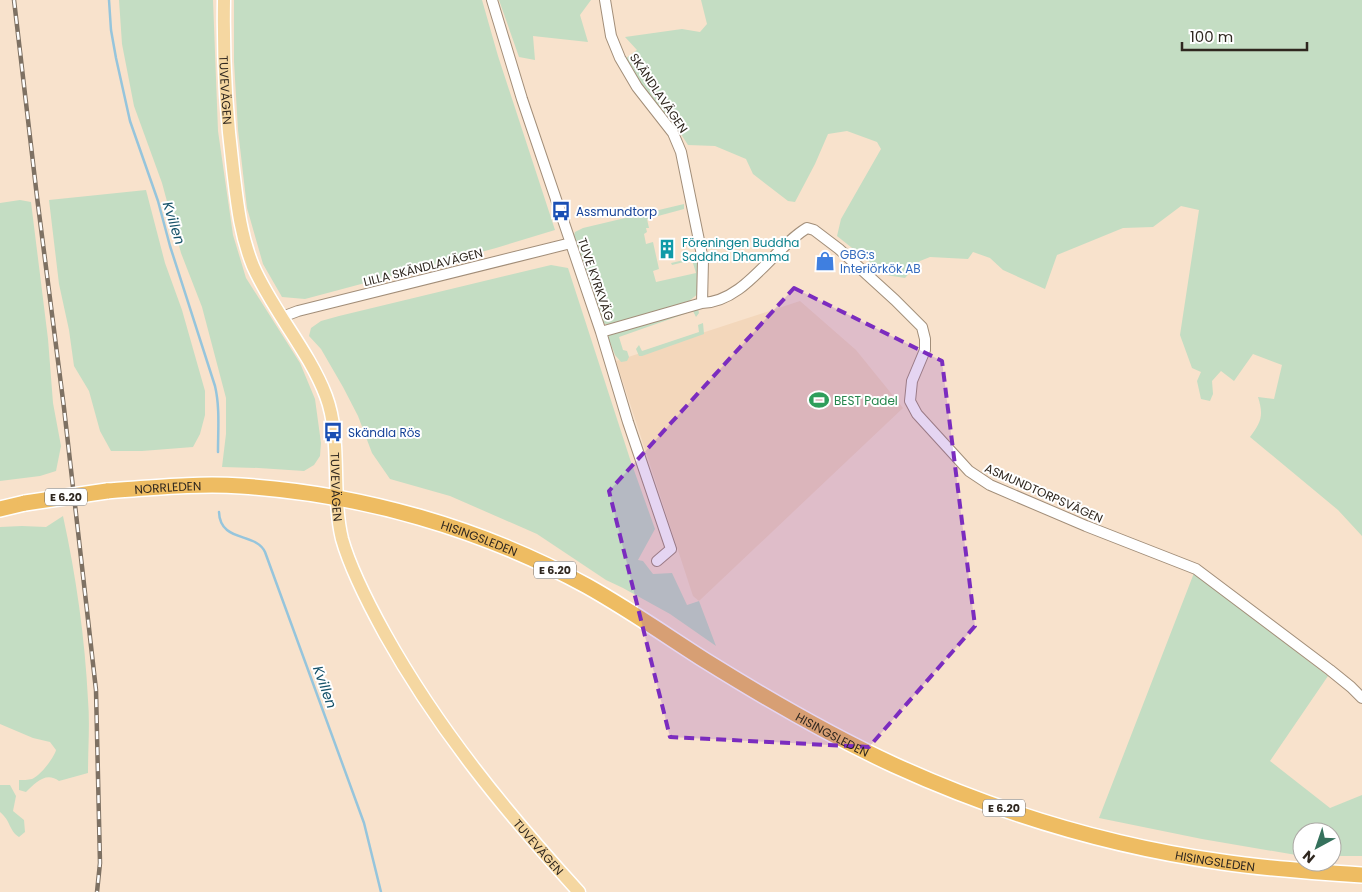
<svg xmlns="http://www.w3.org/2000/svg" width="1362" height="892" viewBox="0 0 1362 892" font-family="Poppins,sans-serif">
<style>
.built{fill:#f3d7bb}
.green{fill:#c4ddc3}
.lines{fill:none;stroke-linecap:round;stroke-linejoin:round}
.stream{stroke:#96c5dc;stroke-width:2.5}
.minor-casing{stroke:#a28e79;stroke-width:12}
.major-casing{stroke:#fff;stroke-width:15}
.highway-casing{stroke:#fff;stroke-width:18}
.minor{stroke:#fff;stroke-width:10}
.major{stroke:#f5d7a1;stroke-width:12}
.highway{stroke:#eebc62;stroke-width:15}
.rail-casing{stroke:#7e7163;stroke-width:4.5}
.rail{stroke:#fff;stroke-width:2.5;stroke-dasharray:8;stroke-linecap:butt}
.highway-bridge-casing{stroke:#fff;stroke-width:18;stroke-linecap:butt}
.highway-bridge{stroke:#eebc62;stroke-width:15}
.marked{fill:#7b2cbf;fill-opacity:0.2;stroke:#7b2cbf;stroke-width:4;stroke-dasharray:10 6;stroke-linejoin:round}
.labels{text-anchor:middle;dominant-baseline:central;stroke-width:4;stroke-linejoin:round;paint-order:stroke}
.shield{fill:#fff;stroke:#6d6862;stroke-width:1}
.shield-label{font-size:11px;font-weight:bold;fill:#2f271f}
.street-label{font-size:12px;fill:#2f271f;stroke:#fff}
.transit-label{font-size:12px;fill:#164399;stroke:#fff;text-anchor:start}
.culture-label{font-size:12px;fill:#0d838f;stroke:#fff;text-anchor:start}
.shop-label{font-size:12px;fill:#366cbe;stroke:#fff;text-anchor:start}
.leisure-label{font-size:12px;fill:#27864d;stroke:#fff;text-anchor:start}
.water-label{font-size:14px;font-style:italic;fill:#155169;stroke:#fff}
</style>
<rect width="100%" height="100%" fill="#f8e2cc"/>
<path class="built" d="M 800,301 L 856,350 L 903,408 L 699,601 L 693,596 L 616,361 Z"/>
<path class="green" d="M 119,0 L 213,0 L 218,131 L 233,235 L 246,278 L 300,363 L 315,399 L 321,443 L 320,456 L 314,465 L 304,471 L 259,468 L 222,467 L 226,434 L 226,398 L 202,307 L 181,253 L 162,183 L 134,106 L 122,44 Z
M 234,0 L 482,0 L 498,56 L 555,230 L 496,248 L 305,299 L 282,297 L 263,264 L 247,208 L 238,130 L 234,62 Z
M 499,0 L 591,0 L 580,15 L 588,42 L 533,36 L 535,60 L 519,57 Z
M 701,0 L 1362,0 L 1362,536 L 1338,510 L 1250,437 C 1261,422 1264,416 1258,397 L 1274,399 L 1282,365 L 1253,354 L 1234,381 L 1221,371 L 1212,381 L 1213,394 L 1210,401 L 1201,399 L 1197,381 L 1201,372 L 1192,368 L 1180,335 L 1199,210 L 1181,206 L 1153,227 L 1123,228 L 1057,255 L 1045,289 L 1003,270 L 990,258 L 973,252 L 968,259 L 930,257 L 920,261 L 905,278 L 886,275 L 837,236 L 841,219 L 881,149 L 877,142 L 847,131 L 828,134 L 815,164 L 795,202 L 788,201 L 753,174 L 746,159 L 715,146 L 688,145 L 673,122 L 660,110 L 637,79 L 625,59 L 637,50 L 625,37 L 682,29 L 700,32 L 707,24 Z
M 146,190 L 165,263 L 182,310 L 205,391 L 205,415 L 200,434 L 193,447 L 142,451 L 111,451 L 100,431 L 89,391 L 74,366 L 69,330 L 59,284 L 49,200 Z
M 20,200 L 31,202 L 48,339 L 53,403 L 61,446 L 56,471 L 40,476 L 0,481 L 0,203 Z
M 684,204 L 684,209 L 647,219 L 649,228 L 646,228 L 647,232 L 644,234 L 646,244 L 653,242 L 659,269 L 653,271 L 656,282 L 696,273 L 692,260 L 672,265 L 671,263 L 697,257 L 699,259 L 699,293 L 689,301 L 608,325 L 603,323 L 574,235 L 575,232 L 583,228 Z
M 551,265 L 568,268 L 630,459 L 655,529 L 638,560 L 643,561 L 653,574 L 672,573 L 687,605 L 699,601 L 716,646 L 670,614 L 623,588 L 606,580 L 537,534 L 450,496 L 390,479 L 372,453 L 358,416 L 343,387 L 321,349 L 309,336 L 311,328 L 321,321 L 339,316 Z
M 698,309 L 699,313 L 696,317 L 693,311 L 619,337 L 623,350 L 627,351 L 629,357 L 627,361 L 621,362 L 615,355 L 608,337 L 610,332 Z
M 703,323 L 704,334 L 642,356 L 639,356 L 636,349 L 639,345 L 642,351 L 699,332 L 698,325 Z
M 63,516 C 76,576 85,638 88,700 C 90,724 88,749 88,773 L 59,781 C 46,771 35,783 26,792 L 19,790 L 19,780 C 23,780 28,780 32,779 C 40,776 54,758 56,750 L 50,742 L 33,738 L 0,724 L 0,527 L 22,526 L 46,527 Z
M 1194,573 L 1328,676 L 1270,761 L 1330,808 L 1362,795 L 1362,856 L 1332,856 L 1332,832 L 1302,832 L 1302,856 L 1202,839 L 1099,818 Z
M 0,785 L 10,785 L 16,796 L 13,811 L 24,820 L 25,832 L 19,837 C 9,831 11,821 0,812 Z"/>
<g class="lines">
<path class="stream" d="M 109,0 L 111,30 L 116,58 L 130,121 L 158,201 L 170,246 L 215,386 C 220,407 218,430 218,452
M 219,512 C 220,543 256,532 265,552 L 364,823 L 381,892"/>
<defs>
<path id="minor" d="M 492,0 L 522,99 L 601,332 L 628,422 L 671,549 L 657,561
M 702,303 C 745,302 772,249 807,228 L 814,230 L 839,249 L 895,300 L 922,327 L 925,339 L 925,350 L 912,381 L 910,401 L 917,414 L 969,471 L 990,485 L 1086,526 L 1196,569 L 1330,670 L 1351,687 L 1362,698
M 282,317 L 298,311 L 571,243
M 601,332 L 702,303 L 703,260 L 681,152 L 673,133 L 637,87 L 620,58 L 611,36 L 605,0"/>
<g id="major">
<path id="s1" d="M 224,0 C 223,56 226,113 233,169 C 237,202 240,234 253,266 C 272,310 309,351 326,396 C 342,438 331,494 342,539 C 351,571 369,605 385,634 C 438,729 506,812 579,892"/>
</g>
<g id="highway">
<path id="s2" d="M 107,491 C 151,488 197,483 241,486 C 362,494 481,528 587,586 C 628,609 667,636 706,661 C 767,699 829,735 894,765 C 997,812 1109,846 1222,862 C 1268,869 1315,872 1362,875"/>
<path d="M 0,509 L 25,503"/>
</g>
</defs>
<use href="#minor" class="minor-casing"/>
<use href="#major" class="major-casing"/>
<use href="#highway" class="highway-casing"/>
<use href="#minor" class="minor"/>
<use href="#major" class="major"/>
<use href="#highway" class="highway"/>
<defs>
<path id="rail" d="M 14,0 L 37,197 L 64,408 L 96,690 L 100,863 L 97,892"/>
</defs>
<use href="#rail" class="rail-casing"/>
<use href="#rail" class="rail"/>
<defs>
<path id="highway-bridge" d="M 25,503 L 107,491"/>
</defs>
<use href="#highway-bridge" class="highway-bridge-casing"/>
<use href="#highway-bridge" class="highway-bridge"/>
</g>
<path class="marked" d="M 794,288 L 942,361 L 975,626 L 869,747 L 670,737 L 609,491 Z"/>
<defs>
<symbol id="bus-bare" viewBox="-9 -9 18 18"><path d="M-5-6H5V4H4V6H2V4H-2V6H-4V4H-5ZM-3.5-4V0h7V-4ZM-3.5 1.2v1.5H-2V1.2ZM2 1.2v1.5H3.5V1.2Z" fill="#1a4fb4" stroke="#fff" stroke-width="2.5" paint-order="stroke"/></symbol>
<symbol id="building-bare" viewBox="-9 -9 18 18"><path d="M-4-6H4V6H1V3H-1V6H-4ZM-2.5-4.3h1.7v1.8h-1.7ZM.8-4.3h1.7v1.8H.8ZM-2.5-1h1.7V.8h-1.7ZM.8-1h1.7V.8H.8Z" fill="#0f9aa8" stroke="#fff" stroke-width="2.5" paint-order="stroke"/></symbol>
<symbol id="shop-bare" viewBox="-9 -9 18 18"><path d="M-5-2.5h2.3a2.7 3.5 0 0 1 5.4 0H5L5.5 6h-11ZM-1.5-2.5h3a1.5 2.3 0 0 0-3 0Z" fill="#3f7fe0" stroke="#fff" stroke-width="2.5" paint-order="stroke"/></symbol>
<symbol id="stadium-bare" viewBox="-9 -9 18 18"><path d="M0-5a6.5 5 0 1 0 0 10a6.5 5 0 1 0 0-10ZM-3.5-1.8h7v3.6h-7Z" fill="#2e9e5b" stroke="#fff" stroke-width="2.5" paint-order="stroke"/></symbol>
</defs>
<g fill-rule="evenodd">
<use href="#bus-bare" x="547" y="197" width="28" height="28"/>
<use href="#building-bare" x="653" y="235" width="28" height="28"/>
<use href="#shop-bare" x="811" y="247" width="28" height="28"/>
<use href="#stadium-bare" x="805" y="386" width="28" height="28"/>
<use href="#bus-bare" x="319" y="418" width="28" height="28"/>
</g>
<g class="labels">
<g class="shield">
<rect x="45" y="488.5" width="42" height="17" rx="4"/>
<rect x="534" y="561.5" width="42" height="17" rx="4"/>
<rect x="983" y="799.5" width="42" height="17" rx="4"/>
</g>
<g class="shield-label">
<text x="66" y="497">E 6.20</text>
<text x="555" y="570">E 6.20</text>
<text x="1004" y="808">E 6.20</text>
</g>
<g class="street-label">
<text stroke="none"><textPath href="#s1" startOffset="90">TUVEVÄGEN</textPath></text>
<text transform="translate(659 93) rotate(56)">SKÄNDLAVÄGEN</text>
<text transform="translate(423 267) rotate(-14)">LILLA SKÄNDLAVÄGEN</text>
<text transform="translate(596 279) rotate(71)">TUVE KYRKVÄG</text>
<text stroke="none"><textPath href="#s1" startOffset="510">TUVEVÄGEN</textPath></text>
<text stroke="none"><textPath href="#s2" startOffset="61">NORRLEDEN</textPath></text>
<text transform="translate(1044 493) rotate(24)">ASMUNDTORPSVÄGEN</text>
<text stroke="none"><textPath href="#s2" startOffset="379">HISINGSLEDEN</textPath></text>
<text stroke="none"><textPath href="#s2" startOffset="784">HISINGSLEDEN</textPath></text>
<text stroke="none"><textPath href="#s1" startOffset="930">TUVEVÄGEN</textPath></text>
<text stroke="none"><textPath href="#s2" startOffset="1189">HISINGSLEDEN</textPath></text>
</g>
<g class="transit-label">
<text x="576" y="211">Assmundtorp</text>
<text x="348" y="432">Skändla Rös</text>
</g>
<g class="culture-label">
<text x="682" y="242">Föreningen Buddha<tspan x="682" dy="14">Saddha Dhamma</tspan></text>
</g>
<g class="shop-label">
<text x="840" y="254">GBG:s<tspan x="840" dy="14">Interiörkök AB</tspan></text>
</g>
<g class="leisure-label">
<text x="834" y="400">BEST Padel</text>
</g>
<g class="water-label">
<text transform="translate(174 223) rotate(72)">Kvillen</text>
<text transform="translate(325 687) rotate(70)">Kvillen</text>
</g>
</g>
<g transform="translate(1317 847) rotate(220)"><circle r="24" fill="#ffffff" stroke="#aca9a5"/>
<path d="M0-4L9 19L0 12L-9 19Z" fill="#35715c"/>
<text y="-8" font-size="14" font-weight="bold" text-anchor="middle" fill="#2f271f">N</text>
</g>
<path d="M1182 42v8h125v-8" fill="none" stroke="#2f271f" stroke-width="2.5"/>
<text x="1190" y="42" font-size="15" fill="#2f271f" stroke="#ffffff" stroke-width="4" paint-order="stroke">100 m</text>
</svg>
